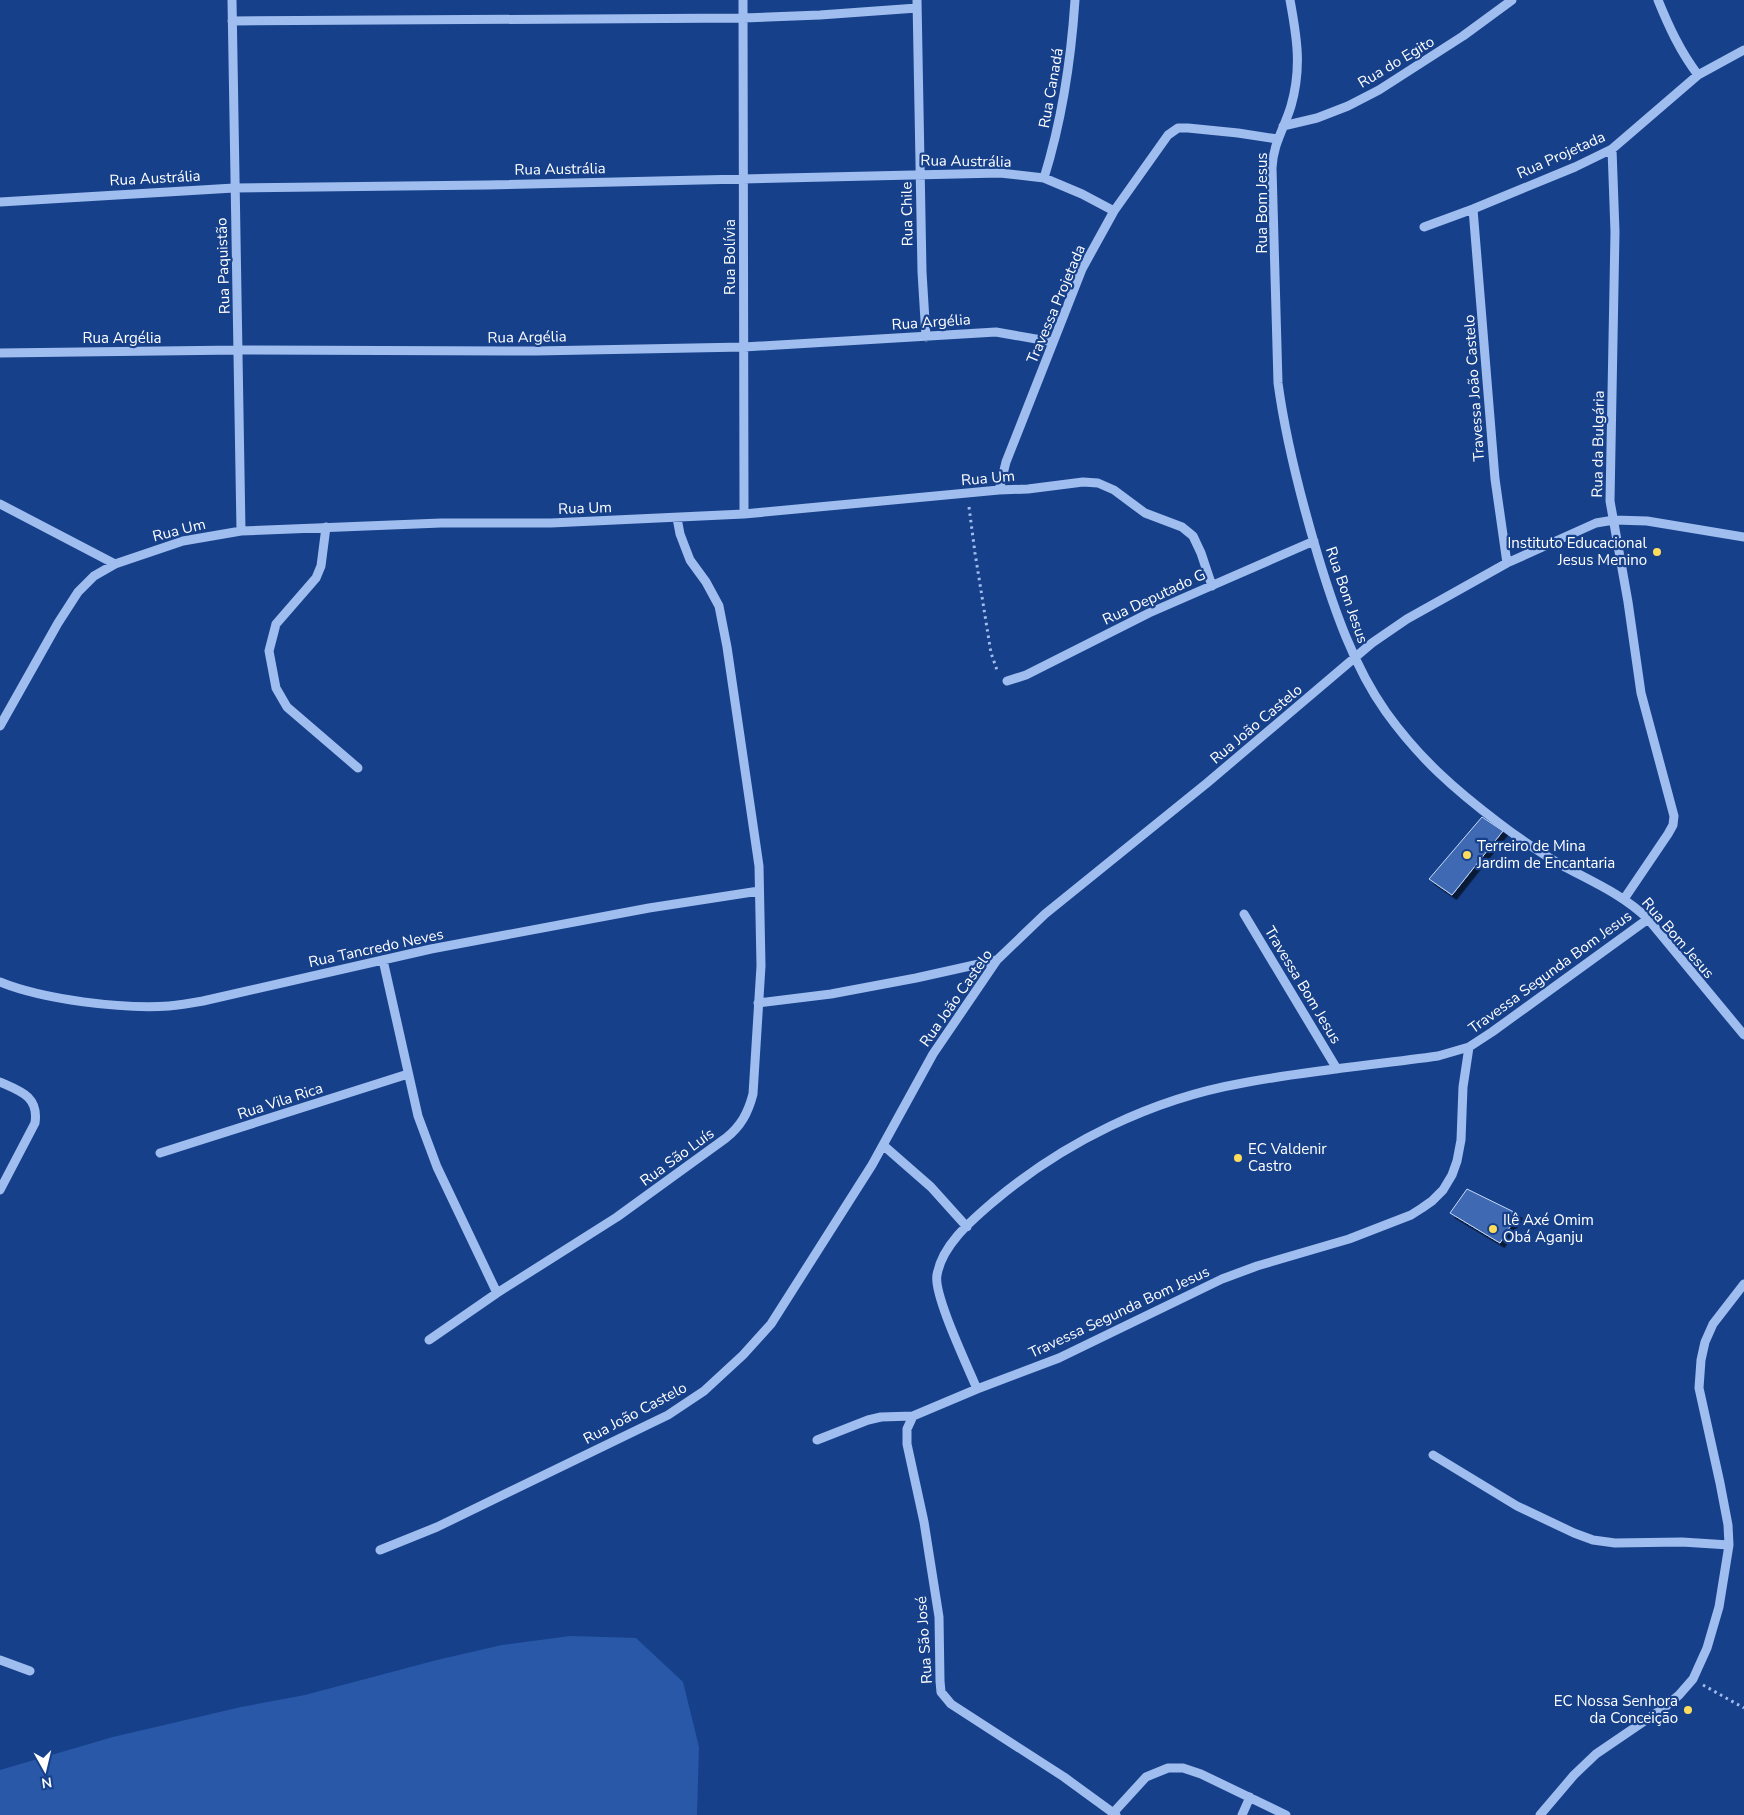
<svg xmlns="http://www.w3.org/2000/svg" width="1744" height="1815" viewBox="0 0 1744 1815" font-family="'Nunito Sans',sans-serif">
<style>
.green{fill:#2958a8}
.building{fill:#3f69b3;stroke:#c5d9fa;filter:url(#shadow)}
.lines{fill:none;stroke-linecap:round;stroke-linejoin:round}
.path{stroke:#9fbdee;stroke-width:3;stroke-dasharray:2.5 4;stroke-linecap:butt}
.minor{stroke:#9fbdee;stroke-width:9}
.poi-dot{fill:#ffdd5c;stroke:#17408a;stroke-width:2}
.labels{text-anchor:middle;dominant-baseline:central;stroke-width:4.5;stroke-linejoin:round;paint-order:stroke}
.street-label{font-size:15px;fill:#fff;stroke:#17408a}
.poi-label{font-size:15px;fill:#fff;stroke:#17408a;text-anchor:start}
</style>
<defs>
<filter id="shadow"><feDropShadow dx="4.5" dy="4.5" stdDeviation="0" flood-color="#0009"/></filter>
</defs>
<rect width="100%" height="100%" fill="#17408a"/>
<path class="green" d="M 570,1636 L 636,1638 L 683,1682 L 699,1747 L 697,1815 L 0,1815 L 0,1770 L 113,1737 L 241,1707 L 305,1695 L 437,1660 L 502,1645 Z"/>
<path class="building" d="M 1482,817 L 1503,831 L 1452,895 L 1429,879 Z
M 1467,1189 L 1518,1214 L 1500,1243 L 1450,1213 Z"/>
<g class="lines">
<path class="path" d="M 969,507 L 975,553 L 991,653 L 998,673
M 1703,1685 L 1744,1708"/>
<path class="minor" d="M 232,0 C 234,177 239,354 241,531
M 743,0 L 744,514
M 917,0 L 922,272 L 926,337
M 1290,0 C 1297,38 1302,68 1291,106 C 1284,129 1273,144 1272,168 L 1278,383 C 1286,442 1301,499 1318,556 C 1334,609 1354,667 1386,712 C 1419,758 1454,789 1499,823 C 1520,839 1542,854 1565,867 C 1595,883 1623,895 1648,919 L 1744,1035
M 1658,0 C 1669,27 1680,51 1698,75
M 232,21 L 743,18 L 820,15 L 917,8
M 1283,126 L 1317,118 L 1348,106 L 1379,90 L 1463,36 L 1512,0
M 1612,149 L 1615,232 L 1610,501 L 1628,602 L 1641,693 L 1674,816 L 1673,825 L 1668,834 L 1624,899
M 1044,178 C 1062,120 1071,61 1075,0
M 0,202 L 234,188 L 487,185 L 1000,173 L 1044,178 L 1082,194 L 1114,211
M 1473,209 L 1495,479 L 1507,563
M 1424,227 L 1473,209 L 1575,167 L 1612,149 L 1698,75 L 1744,50
M 0,353 L 239,350 L 536,351 L 744,347 L 996,332 L 1053,342
M 999,490 L 1006,462 L 1082,269 L 1114,211 L 1168,135 L 1178,128 L 1188,128 L 1238,133 L 1277,139
M 0,504 L 115,564
M 326,527 L 321,566 L 316,578 L 276,624 L 269,651 L 276,688 L 287,707 L 358,768
M 1007,681 L 1026,675 L 1149,613 L 1314,541
M 0,726 L 58,623 L 78,592 L 94,576 L 115,564 L 183,541 L 241,531 L 441,523 L 551,523 L 744,514 L 999,490 L 1028,489 L 1083,482 L 1098,483 L 1114,490 L 1145,513 L 1182,527 L 1193,536 L 1201,553 L 1212,586
M 1244,914 L 1337,1069
M 383,960 L 418,1116 L 437,1167 L 497,1293
M 0,982 C 44,1000 122,1009 169,1006 C 181,1005 192,1003 203,1001 L 431,949 L 649,908 L 759,891
M 758,1003 L 831,994 L 916,978 L 997,960
M 0,1082 C 20,1091 39,1096 35,1123 L 0,1190
M 883,1145 L 931,1187 L 967,1227
M 160,1153 L 408,1074
M 429,1340 L 497,1293 L 617,1217 L 726,1138 C 741,1126 748,1113 753,1094 L 761,966 L 759,866 L 727,647 L 719,606 L 706,582 L 690,560 L 680,534 L 677,518
M 977,1389 C 968,1367 933,1294 937,1275 C 942,1245 971,1221 993,1202 C 1064,1142 1152,1099 1243,1083 C 1307,1071 1373,1065 1438,1056 L 1469,1047 L 1492,1032 L 1648,919
M 817,1440 L 868,1420 L 881,1417 L 913,1416
M 1433,1455 L 1517,1506 L 1574,1533 L 1593,1540 L 1615,1543 L 1682,1542 L 1729,1545
M 380,1550 L 437,1527 L 668,1415 L 704,1391 L 743,1355 L 771,1324 L 872,1165 L 933,1054 L 997,960 L 1045,914 L 1207,783 L 1372,643 L 1407,619 L 1507,563 L 1596,523 L 1614,520 L 1647,521 L 1744,537
M 0,1660 L 30,1671
M 1113,1813 L 1146,1777 L 1168,1768 L 1183,1768 L 1201,1774 L 1286,1815
M 1116,1815 L 1064,1777 L 951,1704 L 941,1692 L 940,1681 L 939,1617 L 924,1522 L 907,1444 L 907,1429 L 913,1416 L 977,1389 L 1059,1358 L 1222,1279 L 1257,1266 L 1349,1239 L 1411,1215 L 1422,1208 L 1432,1201 L 1443,1190 L 1452,1175 L 1457,1161 L 1461,1140 L 1463,1087 L 1469,1047
M 1242,1815 L 1250,1797
M 1540,1815 L 1574,1775 L 1596,1754 L 1665,1707 L 1679,1695 L 1693,1679 L 1707,1648 L 1719,1607 L 1729,1545 L 1728,1525 L 1720,1483 L 1699,1388 L 1701,1360 L 1705,1342 L 1713,1324 L 1744,1284"/>
</g>
<g class="poi-dot">
<circle cx="1657" cy="552" r="5"/>
<circle cx="1467" cy="855" r="5"/>
<circle cx="1238" cy="1158" r="5"/>
<circle cx="1493" cy="1229" r="5"/>
<circle cx="1688" cy="1710" r="5"/>
</g>
<g class="labels">
<g class="street-label">
<text transform="translate(1396 62) rotate(-31)">Rua do Egito</text>
<text transform="translate(1051 88) rotate(-80)">Rua Canadá</text>
<text transform="translate(1561 155) rotate(-24)">Rua Projetada</text>
<text transform="translate(966 161) rotate(1)">Rua Austrália</text>
<text transform="translate(560 169) rotate(-1)">Rua Austrália</text>
<text transform="translate(155 178) rotate(-3)">Rua Austrália</text>
<text transform="translate(1262 203) rotate(-90)">Rua Bom Jesus</text>
<text transform="translate(907 214) rotate(-91)">Rua Chile</text>
<text transform="translate(730 257) rotate(-90)">Rua Bolívia</text>
<text transform="translate(223 266) rotate(-92)">Rua Paquistão</text>
<text transform="translate(1056 304) rotate(-67)">Travessa Projetada</text>
<text transform="translate(931 322) rotate(-4)">Rua Argélia</text>
<text transform="translate(527 337) rotate(-1)">Rua Argélia</text>
<text x="122" y="338">Rua Argélia</text>
<text transform="translate(1474 388) rotate(-94)">Travessa João Castelo</text>
<text transform="translate(1598 444) rotate(-89)">Rua da Bulgária</text>
<text transform="translate(988 478) rotate(-5)">Rua Um</text>
<text transform="translate(585 508) rotate(-2)">Rua Um</text>
<text transform="translate(179 530) rotate(-14)">Rua Um</text>
<text transform="translate(1347 595) rotate(71)">Rua Bom Jesus</text>
<text transform="translate(1154 597) rotate(-25)">Rua Deputado G</text>
<text transform="translate(1256 724) rotate(-40)">Rua João Castelo</text>
<text transform="translate(1678 938) rotate(49)">Rua Bom Jesus</text>
<text transform="translate(376 948) rotate(-12)">Rua Tancredo Neves</text>
<text transform="translate(1550 972) rotate(-36)">Travessa Segunda Bom Jesus</text>
<text transform="translate(1303 985) rotate(59)">Travessa Bom Jesus</text>
<text transform="translate(956 998) rotate(-55)">Rua João Castelo</text>
<text transform="translate(280 1101) rotate(-18)">Rua Vila Rica</text>
<text transform="translate(677 1157) rotate(-36)">Rua São Luís</text>
<text transform="translate(1119 1312) rotate(-25)">Travessa Segunda Bom Jesus</text>
<text transform="translate(635 1413) rotate(-28)">Rua João Castelo</text>
<text transform="translate(924 1640) rotate(-94)">Rua São José</text>
</g>
<g class="poi-label">
<text x="1647" y="543" text-anchor="end">Instituto Educacional<tspan x="1647" dy="17">Jesus Menino</tspan></text>
<text x="1477" y="846">Terreiro de Mina<tspan x="1477" dy="17">Jardim de Encantaria</tspan></text>
<text x="1248" y="1149">EC Valdenir<tspan x="1248" dy="17">Castro</tspan></text>
<text x="1503" y="1220">Ilê Axé Omim<tspan x="1503" dy="17">Obá Aganju</tspan></text>
<text x="1678" y="1701" text-anchor="end">EC Nossa Senhora<tspan x="1678" dy="17">da Conceição</tspan></text>
</g>
</g>
<g transform="translate(45 1770) rotate(172)" stroke="#17408a" stroke-width="4" paint-order="stroke">
<path d="M0-4L9 19L0 12L-9 19Z" fill="#ffffff"/>
<text y="-8" font-size="14" font-weight="bold" text-anchor="middle" fill="#ffffff">N</text>
</g>
</svg>
